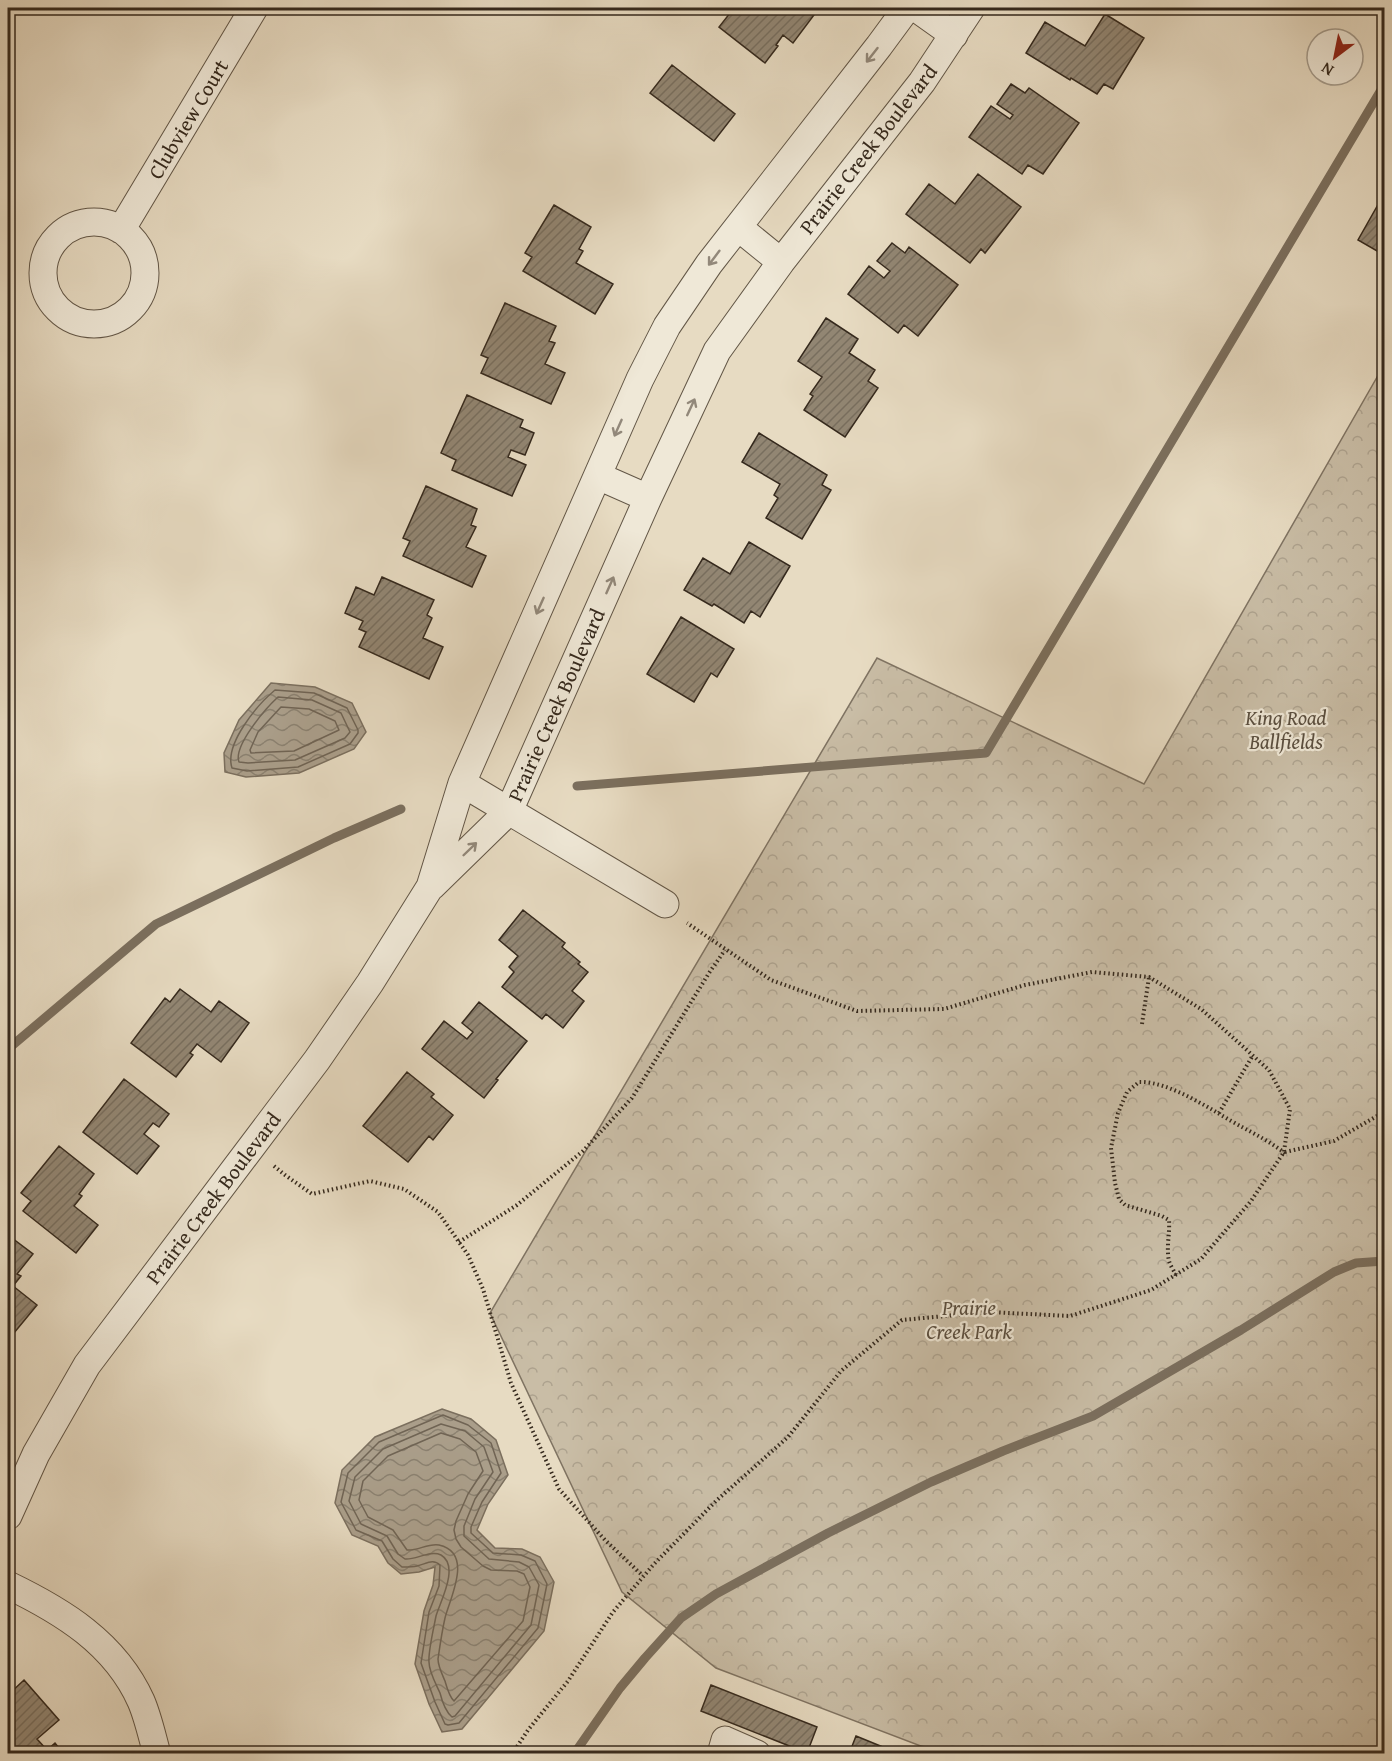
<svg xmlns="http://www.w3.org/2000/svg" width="1392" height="1761" viewBox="0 0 1392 1761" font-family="'Gentium Book Plus',serif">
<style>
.park{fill:url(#park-crowns);stroke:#7f7362;stroke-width:1.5}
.water{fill:url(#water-waves);stroke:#7b6f5e;stroke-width:1.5}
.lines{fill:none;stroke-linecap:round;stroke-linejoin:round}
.shore{stroke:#706454;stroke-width:1.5}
.stream{stroke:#7b6f5e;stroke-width:9}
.building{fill:url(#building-hatch);stroke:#35291d;stroke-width:1.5}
.street-casing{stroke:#625646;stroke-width:29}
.path{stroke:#35291d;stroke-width:4;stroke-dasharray:1.5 3;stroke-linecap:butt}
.street{stroke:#efe8d7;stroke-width:27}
.oneway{stroke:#92887a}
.labels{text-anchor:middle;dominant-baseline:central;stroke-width:4.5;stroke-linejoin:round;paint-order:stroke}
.street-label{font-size:21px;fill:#35291d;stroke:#efe8d7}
.park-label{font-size:21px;font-style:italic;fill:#5a4e3f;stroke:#efe8d7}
</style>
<defs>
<pattern id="park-crowns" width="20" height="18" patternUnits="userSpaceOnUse" patternTransform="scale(1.5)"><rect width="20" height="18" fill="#c9bda6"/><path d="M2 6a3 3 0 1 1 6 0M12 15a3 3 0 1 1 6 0" fill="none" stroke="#ada28e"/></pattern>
<pattern id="water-waves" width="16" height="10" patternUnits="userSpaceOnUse" patternTransform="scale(1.5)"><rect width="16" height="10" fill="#aa9e8a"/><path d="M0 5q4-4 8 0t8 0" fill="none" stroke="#8b8170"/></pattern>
<pattern id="building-hatch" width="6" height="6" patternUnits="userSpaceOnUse" patternTransform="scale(1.5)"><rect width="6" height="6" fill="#928673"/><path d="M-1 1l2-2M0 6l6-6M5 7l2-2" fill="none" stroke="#786e5e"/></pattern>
</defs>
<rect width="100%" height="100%" fill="#e7dbc2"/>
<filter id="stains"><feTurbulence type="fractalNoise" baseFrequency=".00333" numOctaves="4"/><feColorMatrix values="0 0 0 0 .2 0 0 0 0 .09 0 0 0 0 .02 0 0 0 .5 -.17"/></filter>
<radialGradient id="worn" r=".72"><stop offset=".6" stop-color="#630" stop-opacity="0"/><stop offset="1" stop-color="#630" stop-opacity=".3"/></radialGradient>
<path class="park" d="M 1384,365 L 1384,1753 L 939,1753 L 716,1668 L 622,1592 L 490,1313 L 877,658 L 1144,784 Z"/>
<path class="water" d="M 271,683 L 315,687 L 352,703 L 366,732 L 354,749 L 299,773 L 246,777 L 225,772 L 224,753 L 239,720 Z
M 442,1409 L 471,1419 L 496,1440 L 508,1475 L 488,1504 L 477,1530 L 495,1548 L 522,1549 L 540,1557 L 554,1582 L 544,1631 L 462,1729 L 442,1732 L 429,1704 L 415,1664 L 424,1611 L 433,1585 L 435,1567 L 419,1572 L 401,1574 L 388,1563 L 378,1546 L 352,1535 L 335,1503 L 342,1470 L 375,1437 Z"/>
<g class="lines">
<path class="shore" d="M 275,690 L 314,693 L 347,708 L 358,730 L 358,733 L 350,744 L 298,767 L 247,771 L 232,768 C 224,744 258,704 275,690 Z
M 278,697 L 312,700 L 341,713 L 350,732 L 345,738 L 295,760 L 248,763 L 239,762 C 233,746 266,708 278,697 Z
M 281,707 L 309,709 L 335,721 L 339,730 L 294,751 L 251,753 L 250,750 L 258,732 Z
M 443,1415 L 468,1425 L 491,1443 L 501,1473 L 482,1502 L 471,1527 L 471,1533 L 493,1553 L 521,1555 L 535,1561 L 547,1584 L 538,1628 L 459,1723 L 448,1725 L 445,1724 L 435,1702 L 421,1663 L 429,1612 L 439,1586 L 440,1565 C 433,1558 426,1564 417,1566 C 413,1567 407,1567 402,1567 L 393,1559 L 382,1541 L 356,1530 L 341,1502 L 348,1473 L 379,1442 Z
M 441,1424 L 465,1431 L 484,1447 L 493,1472 L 475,1499 L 464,1526 L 464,1536 L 489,1559 L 519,1562 L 529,1567 L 539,1585 L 531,1625 L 455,1716 L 452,1717 C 446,1712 442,1701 440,1693 C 436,1684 429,1672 429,1662 C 428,1652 434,1627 436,1616 C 440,1602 460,1566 441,1555 C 430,1550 416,1560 405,1559 L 398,1554 L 387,1536 L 361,1524 L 349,1501 L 355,1477 L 383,1449 Z
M 441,1433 L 460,1439 L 476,1452 L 483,1471 L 468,1494 L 456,1521 L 454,1530 L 456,1539 L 461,1547 L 483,1566 L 491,1570 L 517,1571 L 524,1574 L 530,1587 L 523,1621 L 454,1701 C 449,1696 447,1688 445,1681 C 442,1674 438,1666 438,1659 C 440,1645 442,1631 445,1618 C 450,1598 474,1553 439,1545 C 428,1543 418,1551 407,1550 L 393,1530 L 368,1517 L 359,1500 L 363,1481 L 388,1456 Z"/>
<path class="stream" d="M 577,786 L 986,753 L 1384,85
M 8,1049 L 156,924 L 334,838 L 401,809
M 574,1754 L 620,1688 L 645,1658 L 681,1618 L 716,1594 L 828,1533 L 931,1482 L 1003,1451 L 1093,1416 L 1241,1330 L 1334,1272 L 1356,1263 L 1384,1261"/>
</g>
<path class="building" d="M 734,8 L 804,8 L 814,15 L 793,43 L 783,35 L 776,45 L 778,46 L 765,63 L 719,27 Z
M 1105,14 L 1144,38 L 1113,89 L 1104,84 L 1097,94 L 1071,78 L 1070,80 L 1026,53 L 1045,22 L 1085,46 Z
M 672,65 L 735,114 L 714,141 L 650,93 Z
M 1011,84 L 1025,93 L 1029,88 L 1079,123 L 1043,174 L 1028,165 L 1022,174 L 969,137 L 991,106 L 1010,119 L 1013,115 L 997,104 Z
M 978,174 L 1021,207 L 985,253 L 981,249 L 970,263 L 906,214 L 929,184 L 955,204 Z
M 1384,194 L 1384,255 L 1358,240 Z
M 554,205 L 591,227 L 579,249 L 583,251 L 576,263 L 613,284 L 595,314 L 523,271 L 532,257 L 525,253 Z
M 892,243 L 905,253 L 909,247 L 958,285 L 918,336 L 904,325 L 898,333 L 848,294 L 869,266 L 884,278 L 890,271 L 877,261 Z
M 505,303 L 556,326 L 549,341 L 555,343 L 545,364 L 565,373 L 551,404 L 481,373 L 488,358 L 481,355 Z
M 826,318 L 858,339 L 849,353 L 875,370 L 868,381 L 878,388 L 845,437 L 804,410 L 813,396 L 810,394 L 822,377 L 798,361 Z
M 467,395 L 523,420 L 520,427 L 534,433 L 525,455 L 511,450 L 508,457 L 526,465 L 512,496 L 452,470 L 456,460 L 441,453 Z
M 759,433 L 827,475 L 822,485 L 831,490 L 802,539 L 766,518 L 778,498 L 774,495 L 780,484 L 742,462 Z
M 426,486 L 477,509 L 471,525 L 476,527 L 466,547 L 486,556 L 472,587 L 403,556 L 410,541 L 403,538 Z
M 749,542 L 790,566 L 760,617 L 751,611 L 744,623 L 714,604 L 712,606 L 684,590 L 703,558 L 730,574 Z
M 382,577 L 434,600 L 427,615 L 432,618 L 423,638 L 443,647 L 429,679 L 359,647 L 366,632 L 359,629 L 363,621 L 345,613 L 356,587 L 374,595 Z
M 681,617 L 734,649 L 717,677 L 711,673 L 694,702 L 647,674 Z
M 523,910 L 565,943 L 562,947 L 580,962 L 578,964 L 588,972 L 572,991 L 584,1001 L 563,1028 L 546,1014 L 542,1019 L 502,987 L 514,972 L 509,967 L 518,956 L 499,940 Z
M 180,989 L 211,1012 L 219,1001 L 249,1023 L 221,1062 L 197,1044 L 190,1053 L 193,1055 L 176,1077 L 131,1043 L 165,998 L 170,1002 Z
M 479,1002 L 527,1041 L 496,1079 L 498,1080 L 484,1098 L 422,1049 L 444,1021 L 467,1039 L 473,1032 L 462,1023 Z
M 407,1072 L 434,1094 L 431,1097 L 453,1115 L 433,1140 L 429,1136 L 408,1162 L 363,1126 Z
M 124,1079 L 169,1114 L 159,1127 L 153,1123 L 144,1134 L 159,1146 L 137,1174 L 83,1132 Z
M 59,1146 L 94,1174 L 79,1194 L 82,1196 L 74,1206 L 98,1225 L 76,1253 L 23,1211 L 31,1201 L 21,1193 Z
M 8,1235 L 33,1254 L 17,1274 L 21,1276 L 13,1286 L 37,1305 L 14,1333 L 8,1328 Z
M 24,1680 L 59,1720 L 37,1739 L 47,1750 L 55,1743 L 64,1754 L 8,1754 L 8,1695 Z
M 711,1685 L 817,1727 L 807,1753 L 701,1711 Z
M 856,1736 L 900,1754 L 849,1754 Z"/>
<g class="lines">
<defs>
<path id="street" d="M 916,8 L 954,35
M43 273a51 51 0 1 1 102 0a51 51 0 1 1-102 0Z
M 738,227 L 781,262
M 121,230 L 254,8
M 598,476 L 648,498
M 462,783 L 665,904
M 432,886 L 509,811 L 648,498 L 717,351 L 781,262 L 922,82 L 971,8
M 8,1516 L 36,1454 L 87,1365 L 317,1060 L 370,983 L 430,887 L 462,783 L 640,379 L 667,326 L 709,264 L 879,46 L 907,8
M 8,1585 C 62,1611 115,1643 141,1701 C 148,1717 152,1736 157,1754
M 721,1754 L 725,1740 L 757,1754"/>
</defs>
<use href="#street" class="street-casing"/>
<path class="path" d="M 1142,1024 L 1149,977
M 1219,1113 L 1253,1055
M 1285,1152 L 1334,1141 L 1384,1112
M 274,1166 L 285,1175 L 312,1194 L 370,1181 L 404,1189 L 438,1212 L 468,1255 L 483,1289 L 511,1383 L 559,1489 L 605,1540 L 643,1576
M 459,1242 L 517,1205 L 583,1151 L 632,1098 L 709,973 L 725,950
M 1176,1275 C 1174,1271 1170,1265 1169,1261 C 1166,1247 1170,1234 1169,1220 L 1162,1216 L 1125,1205 L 1119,1199 L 1115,1183 L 1111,1148 L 1118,1113 L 1127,1092 L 1139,1082 C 1171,1081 1214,1112 1242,1127 C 1257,1135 1272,1143 1286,1154
M 512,1754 L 528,1730 L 568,1681 L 613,1612 L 654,1564 L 716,1501 L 788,1437 L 841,1371 L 902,1320 L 988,1312 L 1070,1316 L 1151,1290 L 1201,1259 L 1251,1201 L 1284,1152 L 1290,1109 L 1269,1070 L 1201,1009 L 1149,977 L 1092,972 L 1025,985 L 944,1009 L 857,1011 L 771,980 L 687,923"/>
<use href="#street" class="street"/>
</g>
<defs><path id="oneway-shaft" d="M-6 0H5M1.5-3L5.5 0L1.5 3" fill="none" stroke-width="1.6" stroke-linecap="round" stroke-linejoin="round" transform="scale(1.5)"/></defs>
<g class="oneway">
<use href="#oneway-shaft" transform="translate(872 55) rotate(128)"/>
<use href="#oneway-shaft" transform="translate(714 258) rotate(127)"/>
<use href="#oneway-shaft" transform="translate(691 407) rotate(-65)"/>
<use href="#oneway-shaft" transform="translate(618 428) rotate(114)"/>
<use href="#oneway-shaft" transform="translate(610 585) rotate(-66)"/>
<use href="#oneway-shaft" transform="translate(540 606) rotate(114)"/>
<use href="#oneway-shaft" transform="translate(470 849) rotate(-44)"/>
</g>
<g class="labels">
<g class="street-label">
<text transform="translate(188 119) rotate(-59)">Clubview Court</text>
<text transform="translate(868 149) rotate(-52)">Prairie Creek Boulevard</text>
<text transform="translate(556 705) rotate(-66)">Prairie Creek Boulevard</text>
<text transform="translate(213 1198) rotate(-53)">Prairie Creek Boulevard</text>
</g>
<g class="park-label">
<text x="1286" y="717">King Road<tspan x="1286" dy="24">Ballfields</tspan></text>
<text x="969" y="1307">Prairie<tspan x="969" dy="24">Creek Park</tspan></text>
</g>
</g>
<rect width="1392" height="1761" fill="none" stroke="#e7dbc2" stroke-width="30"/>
<rect x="9" y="9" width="1374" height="1743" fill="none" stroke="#35291d" stroke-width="3"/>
<rect x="15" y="15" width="1362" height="1731" fill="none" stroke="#35291d" stroke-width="1.5"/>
<g transform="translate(1335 57) rotate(212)"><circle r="28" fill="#efe8d7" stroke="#a59c8d" stroke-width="1.5"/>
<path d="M0-4.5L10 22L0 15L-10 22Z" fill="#8f2418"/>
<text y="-9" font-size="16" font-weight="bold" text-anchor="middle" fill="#35291d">N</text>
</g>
<rect width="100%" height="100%" filter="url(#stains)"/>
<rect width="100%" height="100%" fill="url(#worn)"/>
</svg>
